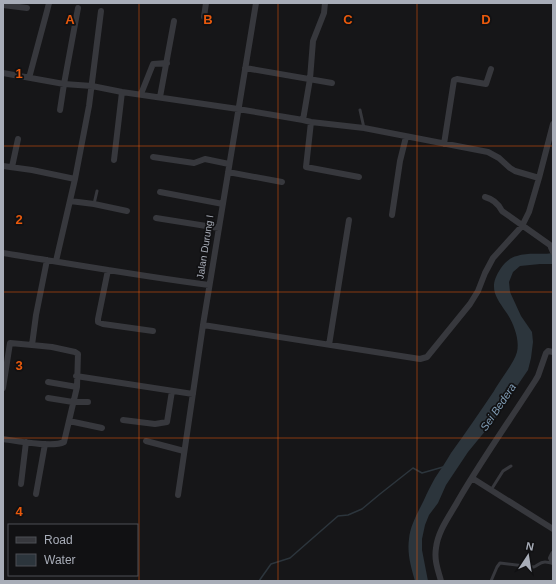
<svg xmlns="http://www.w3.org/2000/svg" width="556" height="584" viewBox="0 0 556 584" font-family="Arial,sans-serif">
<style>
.water{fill:#2c353c}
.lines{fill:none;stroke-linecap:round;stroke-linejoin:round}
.stream{stroke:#2c353c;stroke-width:1.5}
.service{stroke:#37383d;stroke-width:3}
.minor{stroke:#37383d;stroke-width:6}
.grid{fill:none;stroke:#e8590c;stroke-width:1;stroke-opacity:0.55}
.labels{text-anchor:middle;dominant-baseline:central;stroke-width:3.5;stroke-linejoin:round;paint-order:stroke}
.street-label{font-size:10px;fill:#a8adb8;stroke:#111113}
.water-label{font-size:11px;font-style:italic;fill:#7f9bb3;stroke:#111113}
.grid-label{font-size:13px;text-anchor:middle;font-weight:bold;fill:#e8590c;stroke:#111113;stroke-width:3.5;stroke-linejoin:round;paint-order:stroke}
</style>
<rect width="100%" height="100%" fill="#161618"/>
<path class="water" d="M 553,253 L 553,264 L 540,264 L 520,266 L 513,272 L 509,282 L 510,292 L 521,316 L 532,332 L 533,342 L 531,358 L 528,370 L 491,424 L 468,452 L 446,485 L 438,503 L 429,515 L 425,525 L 422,539 L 422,550 L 428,581 L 415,581 C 411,567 407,554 409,539 C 410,526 418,512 424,500 C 427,493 431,485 435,478 C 440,470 446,462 451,453 C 466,432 480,412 494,391 C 500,380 514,363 517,352 C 520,339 513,322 506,312 C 495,296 488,287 501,268 C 504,263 511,257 517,256 C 528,252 541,255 553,253 Z"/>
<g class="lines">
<path class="stream" d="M 259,581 L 271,564 L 290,558 L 338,516 L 348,515 L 362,509 L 380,494 L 413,468 L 422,473 L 443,467"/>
<path class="service" d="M 360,110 L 364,128
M 94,204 L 97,191
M 491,490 L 503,471 L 511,466
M 491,581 L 497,567 L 500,563 L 534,567 C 538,565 540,562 545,562 C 548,562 550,563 553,563"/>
<path class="minor" d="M 3,5 L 27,8
M 204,17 L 206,3
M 245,68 L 332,83
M 3,73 L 64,84 L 92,86 L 122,92 L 238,109 L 303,120 L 311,122 L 364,128 L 488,152 L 499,158 L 510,168 L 515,171 L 539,178 L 529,212 L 522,226 L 493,258 L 485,273 L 478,291 L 470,304 L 427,357 L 420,359 L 203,325
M 29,78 L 47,11 L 49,3
M 141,94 L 153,64 L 167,63
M 160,97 L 174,21
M 60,110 L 64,84 L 78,8
M 303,120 L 310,79 L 313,41 L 324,13 L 325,3
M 311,122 L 306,167 L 359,177
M 444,144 L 454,80 L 457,79 L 486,84 L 491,69
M 153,157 L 194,163 L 205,159 L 229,164
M 114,160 L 122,92
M 3,166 L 32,170 L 75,179
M 12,167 L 18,139
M 228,172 L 282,182
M 539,178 L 553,124
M 160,192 L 223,204
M 485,197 C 493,199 498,203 502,211 L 550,245 L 553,252
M 70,201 L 94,204 L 127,211
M 392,215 L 400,161 L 406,137
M 156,218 L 219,228
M 3,253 C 72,264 140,276 209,285
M 56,261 L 75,179 L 89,106 L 101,11
M 108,270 L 98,319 L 98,322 L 103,324 L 153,331
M 329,345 L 349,220
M 76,376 L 193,394
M 48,382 L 77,387
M 3,388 L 10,343 L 32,345
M 48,398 L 73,402 L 88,402
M 123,420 L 155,424 L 167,422 L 172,391
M 69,421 L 102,428
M 3,439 C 17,441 53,448 64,442 L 77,387 L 78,354 L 75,352 L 52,347 L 32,345 L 36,315 L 47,260
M 146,441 L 184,451
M 472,478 L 553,529
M 21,484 L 26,442
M 36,494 L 45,444
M 178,495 L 203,325 L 256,3
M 553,554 L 551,558 L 553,562
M 441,581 C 438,570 434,560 436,548 C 438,530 451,514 459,499 C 483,458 510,420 535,381 L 538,376 L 546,353 L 548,351 L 553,352"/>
</g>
<path class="grid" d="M 139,3 L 139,581M 278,3 L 278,581M 417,3 L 417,581M 3,146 L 553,146M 3,292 L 553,292M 3,438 L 553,438"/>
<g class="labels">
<g class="street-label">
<text transform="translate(205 247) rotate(-81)">Jalan Durung I</text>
</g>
<g class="water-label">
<text transform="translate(498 407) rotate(-56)">Sei Bedera</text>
</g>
</g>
<g class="grid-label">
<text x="70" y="24">A</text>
<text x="208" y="24">B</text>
<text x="348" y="24">C</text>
<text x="486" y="24">D</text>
<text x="19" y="78">1</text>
<text x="19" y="224">2</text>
<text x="19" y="370">3</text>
<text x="19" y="516">4</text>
</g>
<rect width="556" height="584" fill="none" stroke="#a8adb8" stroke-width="8"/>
<rect x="8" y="524" width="130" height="52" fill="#111113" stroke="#4d4f55"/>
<rect x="16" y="537" width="20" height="6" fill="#37383d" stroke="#4d4f55"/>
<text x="44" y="544" font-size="12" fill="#a8adb8">Road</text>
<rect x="16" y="554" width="20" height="12" fill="#2c353c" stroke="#4d4f55"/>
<text x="44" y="564" font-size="12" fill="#a8adb8">Water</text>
<g transform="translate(528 556) rotate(12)" stroke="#111113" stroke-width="3" paint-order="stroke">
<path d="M0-3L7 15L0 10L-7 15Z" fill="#a8adb8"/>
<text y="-6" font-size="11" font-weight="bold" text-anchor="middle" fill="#a8adb8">N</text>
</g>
</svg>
